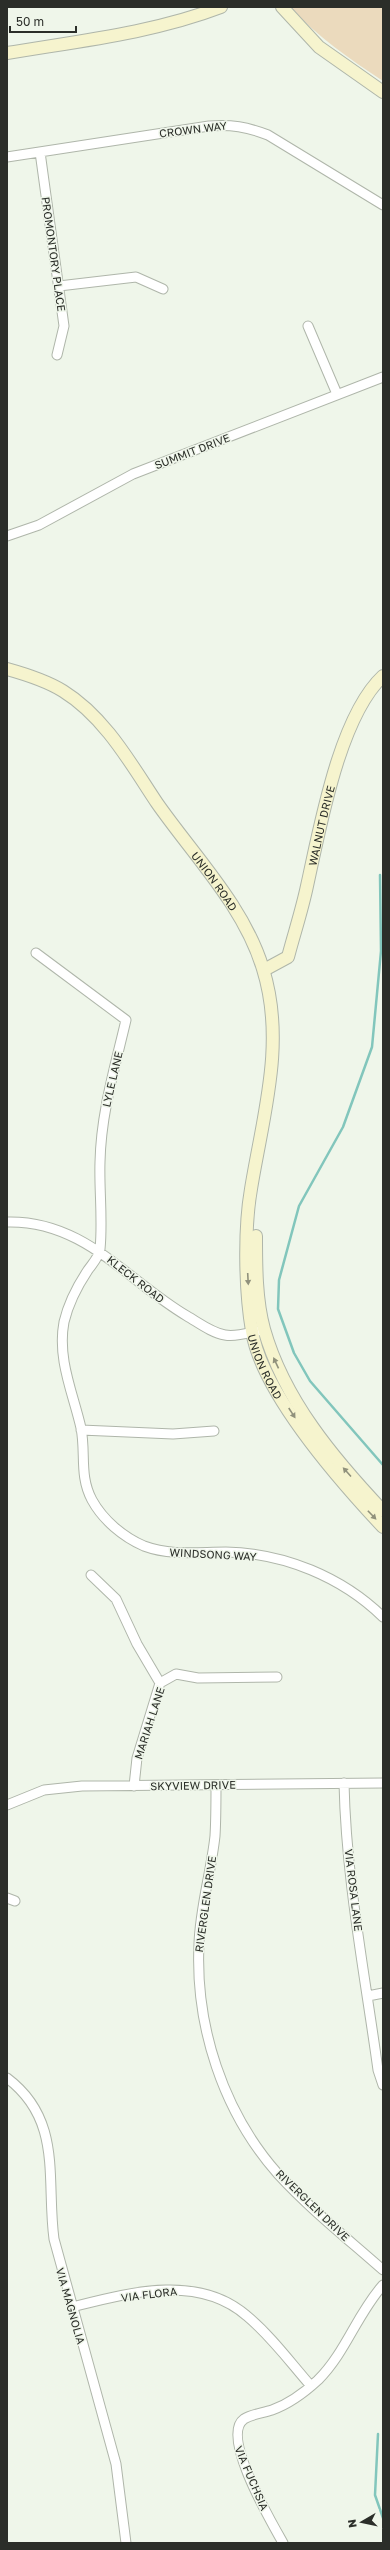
<svg xmlns="http://www.w3.org/2000/svg" width="390" height="2550" viewBox="0 0 390 2550" font-family="'Golos Text',sans-serif">
<style>
.green{fill:#ebdabd}
.lines{fill:none;stroke-linecap:round;stroke-linejoin:round}
.stream{stroke:#82c6bc;stroke-width:2.5}
.street-casing{stroke:#afb6aa;stroke-width:11}
.secondary-casing{stroke:#afb6aa;stroke-width:14}
.street{stroke:#fff;stroke-width:9}
.secondary{stroke:#f6f4ce;stroke-width:12}
.oneway{fill:#90917c}
.labels{text-anchor:middle;dominant-baseline:central;stroke-width:3;stroke-linejoin:round;paint-order:stroke}
.street-label{font-size:11px;fill:#2b2e29;stroke:#eff6ea}
</style>
<rect width="100%" height="100%" fill="#eff6ea"/>
<path class="green" d="M 291,7 L 383,7 L 383,81 C 350,59 317,37 291,7 Z"/>
<g class="lines">
<path class="stream" d="M 380,875 L 381,951 L 372,1047 L 343,1127 L 299,1206 L 279,1280 L 278,1309 L 294,1353 L 310,1381 L 383,1465
M 378,2434 L 375,2495 L 383,2518"/>
<defs>
<path id="street" d="M 40,152 L 64,326 L 57,355
M 7,157 L 209,126 C 231,124 247,127 268,135 L 383,205
M 59,286 L 136,277 L 163,289
M 308,326 L 337,394
M 7,536 L 39,525 L 133,474 L 383,377
M 36,953 L 126,1020 C 115,1067 101,1113 100,1162 C 99,1190 103,1220 100,1249 C 99,1257 93,1263 88,1270 C 78,1285 68,1305 64,1322 C 57,1359 73,1393 81,1428 C 86,1453 79,1476 92,1500 C 103,1520 123,1537 144,1546 C 171,1556 198,1552 226,1552 C 284,1553 342,1577 383,1617
M 7,1222 C 84,1220 126,1280 187,1316 C 199,1323 212,1333 225,1335 C 236,1337 248,1333 258,1331
M 81,1430 L 173,1434 L 214,1431
M 91,1575 L 116,1599 L 137,1644 L 160,1683
M 344,1783 C 346,1879 365,1975 378,2070 L 383,2085
M 216,1785 C 216,1802 216,1819 215,1836 C 211,1873 200,1908 199,1944 C 195,2026 223,2112 278,2174 C 310,2209 348,2239 383,2270
M 134,1786 L 137,1758 L 160,1683 L 176,1674 L 198,1678 L 277,1677
M 7,1805 L 44,1790 L 82,1786 L 383,1783
M 7,1898 L 15,1901
M 368,1996 L 383,1993
M 7,2078 C 63,2120 46,2179 54,2239 L 116,2464 L 126,2543
M 72,2307 C 128,2293 198,2273 247,2316 C 271,2336 290,2362 311,2386
M 283,2543 C 272,2523 220,2436 244,2419 C 252,2414 263,2413 272,2410 C 289,2404 305,2392 318,2380 C 346,2352 357,2314 383,2285"/>
<g id="secondary">
<path d="M 282,7 L 319,47 L 383,92"/>
<path d="M 7,53 C 79,41 153,33 221,7"/>
<path id="s1" d="M 7,669 C 25,674 47,681 63,691 C 105,717 131,764 157,803 C 194,856 244,906 263,969 C 286,1043 263,1115 251,1189 C 244,1229 245,1290 252,1331 C 262,1393 340,1481 383,1527"/>
<path id="s2" d="M 264,970 L 288,957 C 294,934 302,910 307,886 C 320,828 339,717 383,676"/>
<path d="M 256,1236 C 256,1266 256,1300 264,1329 C 284,1400 334,1459 383,1511"/>
</g>
</defs>
<use href="#street" class="street-casing"/>
<use href="#secondary" class="secondary-casing"/>
<use href="#street" class="street"/>
<use href="#secondary" class="secondary"/>
</g>
<defs><path id="oneway-solid" d="M-6-.8H1V-3.2L6.5 0L1 3.2V.8H-6Z"/></defs>
<g class="oneway">
<use href="#oneway-solid" transform="translate(248 1279) rotate(87)"/>
<use href="#oneway-solid" transform="translate(276 1363) rotate(-115)"/>
<use href="#oneway-solid" transform="translate(292 1413) rotate(57)"/>
<use href="#oneway-solid" transform="translate(347 1472) rotate(-132)"/>
<use href="#oneway-solid" transform="translate(372 1515) rotate(46)"/>
</g>
<g class="labels">
<g class="street-label">
<text transform="translate(193 129) rotate(-7)">CROWN WAY</text>
<text transform="translate(54 254) rotate(82)">PROMONTORY PLACE</text>
<text transform="translate(192 451) rotate(-21)">SUMMIT DRIVE</text>
<text stroke="none"><textPath href="#s2" startOffset="163">WALNUT DRIVE</textPath></text>
<text stroke="none"><textPath href="#s1" startOffset="305">UNION ROAD</textPath></text>
<text transform="translate(112 1079) rotate(-77)">LYLE LANE</text>
<text transform="translate(136 1279) rotate(38)">KLECK ROAD</text>
<text stroke="none"><textPath href="#s1" startOffset="809">UNION ROAD</textPath></text>
<text transform="translate(213 1554) rotate(3)">WINDSONG WAY</text>
<text transform="translate(149 1723) rotate(-72)">MARIAH LANE</text>
<text transform="translate(193 1785) rotate(-1)">SKYVIEW DRIVE</text>
<text transform="translate(354 1890) rotate(83)">VIA ROSA LANE</text>
<text transform="translate(205 1904) rotate(-82)">RIVERGLEN DRIVE</text>
<text transform="translate(313 2205) rotate(44)">RIVERGLEN DRIVE</text>
<text transform="translate(149 2294) rotate(-7)">VIA FLORA</text>
<text transform="translate(71 2306) rotate(74)">VIA MAGNOLIA</text>
<text transform="translate(252 2478) rotate(67)">VIA FUCHSIA</text>
</g>
</g>
<rect width="390" height="2550" fill="none" stroke="#2b2e29" stroke-width="16"/>
<g transform="translate(362 2522) rotate(261)" stroke="#eff6ea" stroke-width="3" paint-order="stroke">
<path d="M0-3L7 15L0 10L-7 15Z" fill="#2b2e29"/>
<text y="-6" font-size="11" font-weight="bold" text-anchor="middle" fill="#2b2e29">N</text>
</g>
<path d="M10 26v6h66v-6" fill="none" stroke="#2b2e29" stroke-width="2"/>
<text x="16" y="26" font-size="12" fill="#2b2e29" stroke="#eff6ea" stroke-width="3" paint-order="stroke">50 m</text>
</svg>
